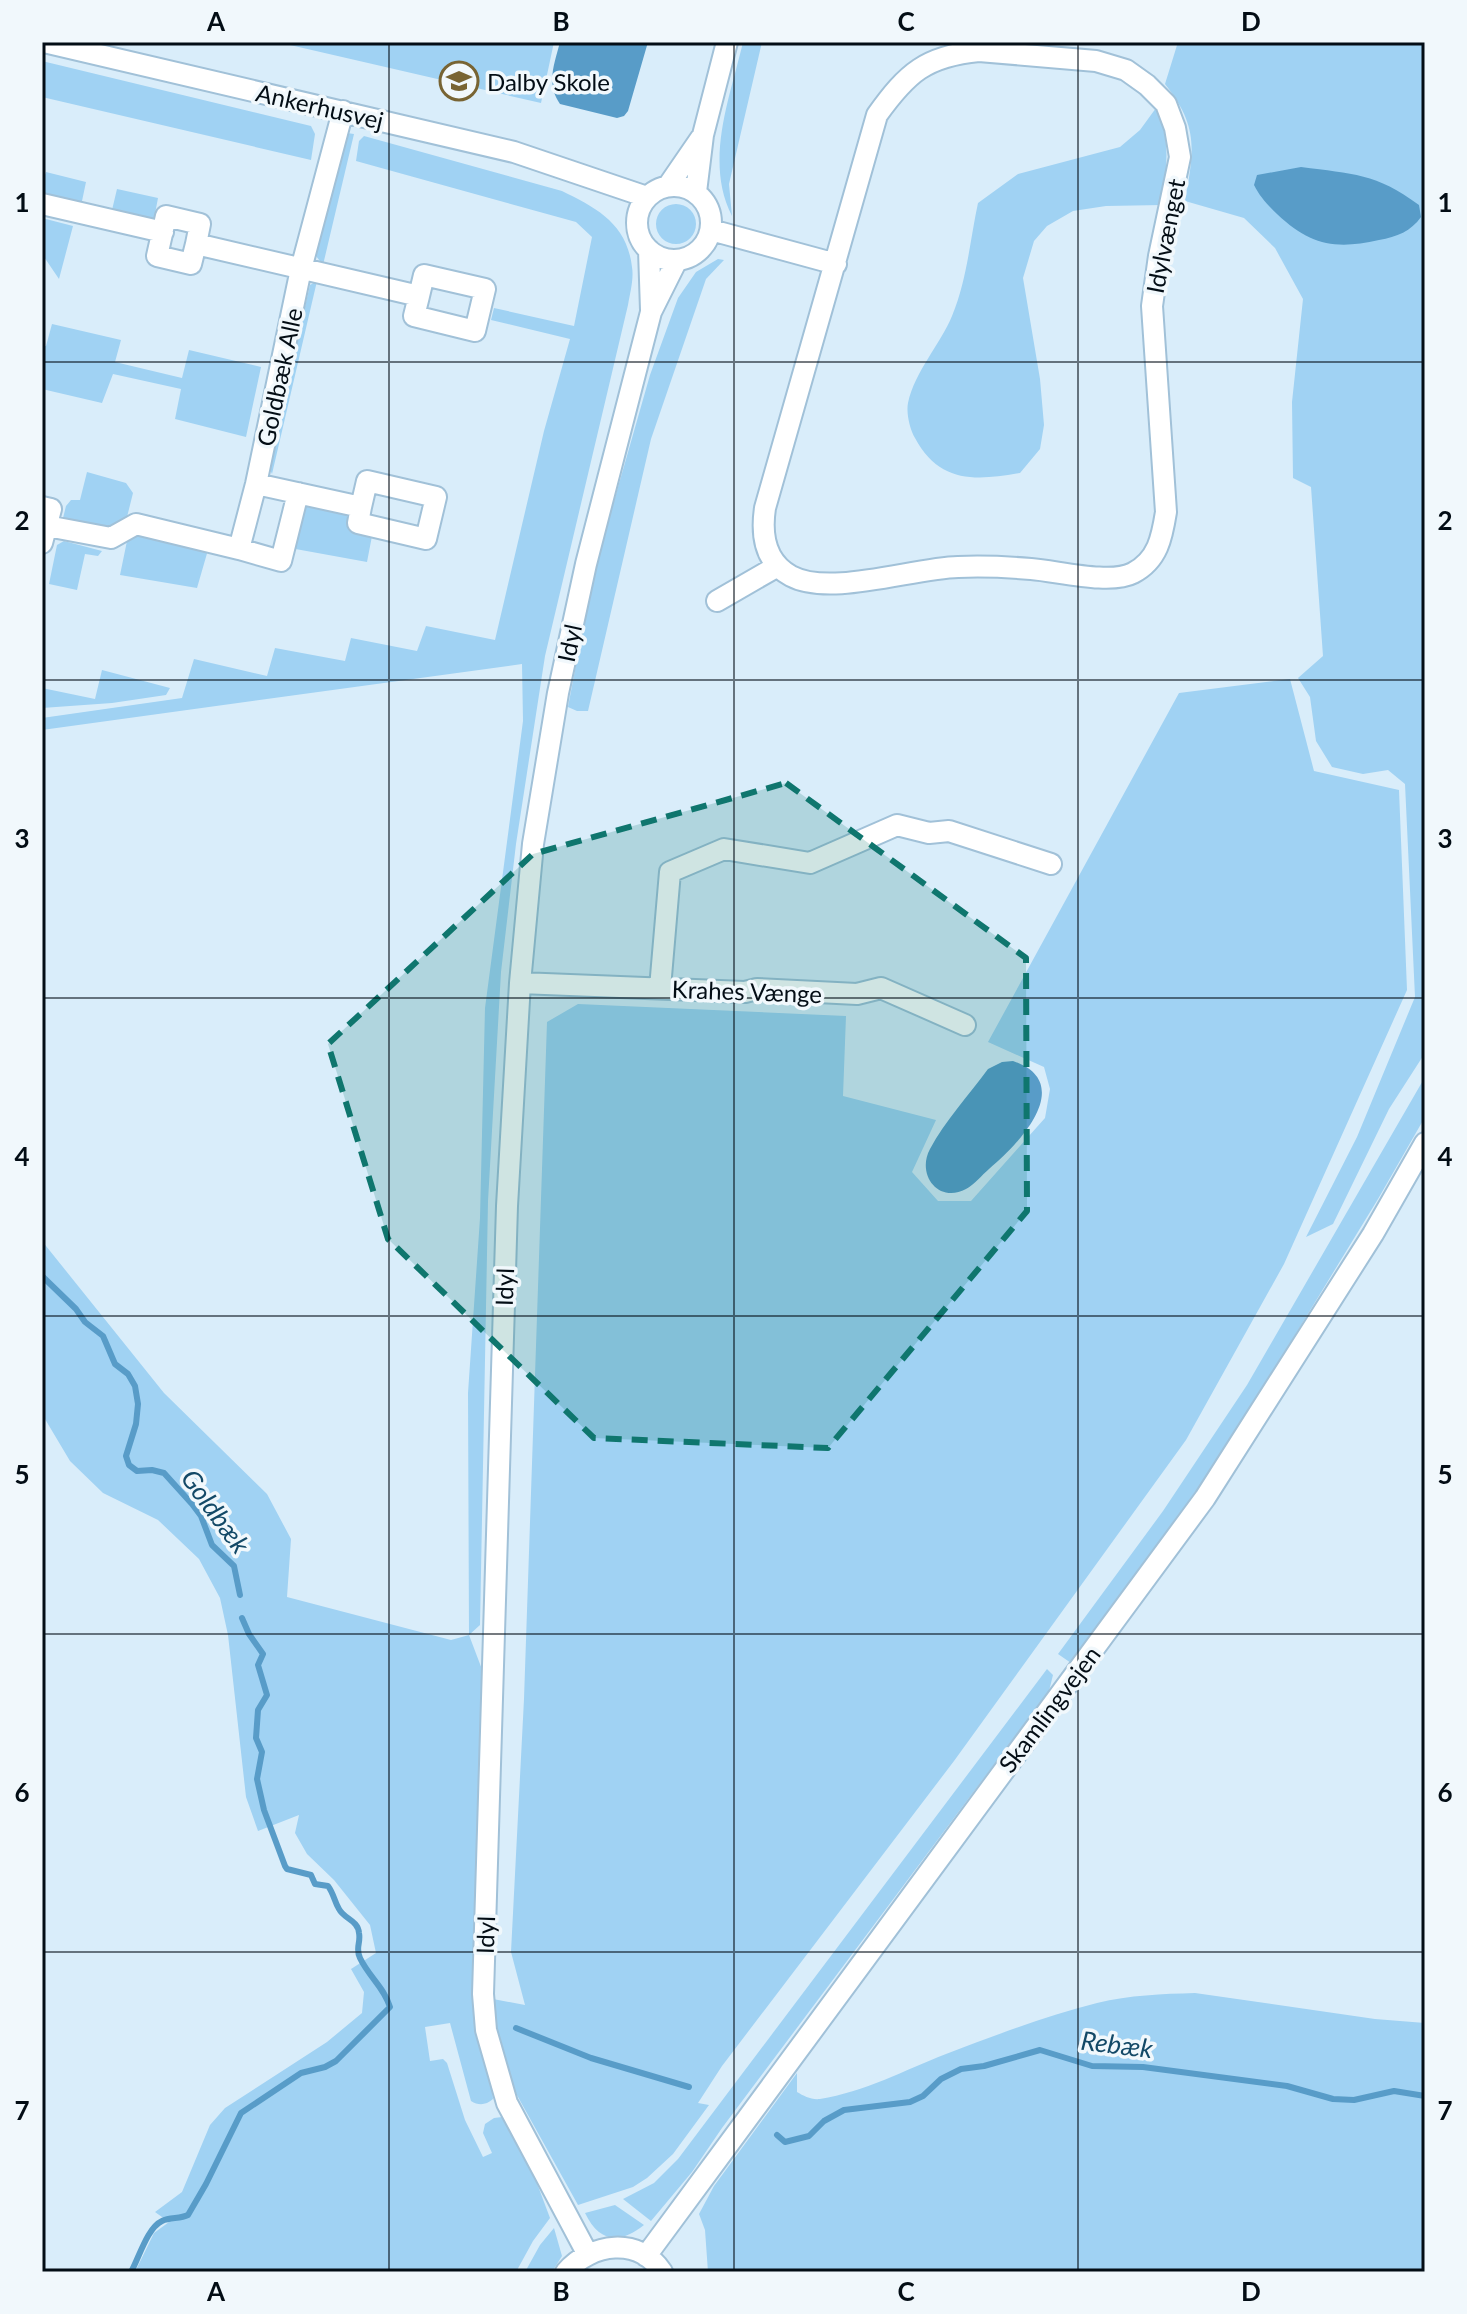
<svg xmlns="http://www.w3.org/2000/svg" width="1467" height="2314" viewBox="0 0 1467 2314" font-family="Lato,sans-serif">
<style>
.green{fill:#a0d2f3}
.water{fill:#589cc8}
.lines{fill:none;stroke-linecap:round;stroke-linejoin:round}
.stream{stroke:#589cc8;stroke-width:6}
.minor-casing{stroke:#a1c1d8;stroke-width:24}
.minor{stroke:#fff;stroke-width:20}
.marked{fill:#0f766e;fill-opacity:0.2;stroke:#0f766e;stroke-width:6;stroke-dasharray:16 10;stroke-linejoin:round}
.grid{fill:none;stroke:#030d15;stroke-width:2;stroke-opacity:0.55}
.labels{text-anchor:middle;dominant-baseline:central;stroke-width:7;stroke-linejoin:round;paint-order:stroke}
.poi-label{font-size:24px;fill:#030d15;stroke:#f1f8fc;text-anchor:start}
.street-label{font-size:24px;fill:#030d15;stroke:#f1f8fc}
.water-label{font-size:26px;font-style:italic;fill:#134967;stroke:#f1f8fc}
.neatline{fill:none;stroke:#030d15;stroke-width:3}
.grid-label{font-size:26px;text-anchor:middle;font-weight:bold;fill:#030d15}
</style>
<rect width="100%" height="100%" fill="#d9edfa"/>
<path class="green" d="M 277,42 L 554,42 L 541,103 Z
M 743,42 L 762,42 L 729,184 L 732,216 C 704,161 730,98 743,42 Z
M 1178,42 L 1425,42 L 1425,1053 L 1389,1109 L 1333,1224 L 1306,1237 L 1357,1137 L 1415,997 L 1405,784 L 1388,770 L 1363,774 L 1332,767 L 1316,741 L 1310,697 L 1298,678 L 1323,656 L 1311,487 L 1293,478 L 1292,402 L 1303,299 L 1275,248 L 1244,218 L 1185,201 C 1194,150 1199,127 1165,84 Z
M 42,61 L 311,126 L 315,134 L 311,160 L 42,97 Z
M 1156,108 C 1172,138 1166,172 1162,205 L 1106,206 L 1073,211 L 1047,226 L 1034,241 L 1023,278 L 1040,379 L 1044,425 L 1040,449 L 1020,473 C 975,481 939,483 915,438 C 910,430 906,413 908,403 C 915,371 940,345 952,316 C 967,280 970,240 978,203 L 1018,174 L 1120,147 L 1140,130 Z
M 347,133 L 354,134 L 323,265 L 316,256 Z
M 364,136 L 562,191 C 597,208 627,224 632,267 C 634,279 630,293 628,305 L 545,656 L 516,844 L 501,972 L 488,1201 L 480,1625 L 469,1635 L 483,1672 L 474,2006 L 492,2086 L 493,2099 C 486,2105 479,2106 471,2101 L 450,2023 L 425,2027 L 430,2061 L 443,2059 L 447,2063 L 465,2120 L 483,2157 L 492,2153 L 483,2133 L 485,2124 L 494,2118 L 502,2117 L 535,2178 L 550,2218 L 533,2241 L 516,2272 L 135,2272 L 154,2233 L 169,2222 L 155,2212 L 182,2192 L 210,2125 L 225,2108 L 327,2042 L 362,2013 L 364,1992 L 351,1969 L 376,1953 L 370,1925 L 334,1880 L 307,1854 L 295,1833 L 299,1815 L 258,1831 L 246,1797 L 228,1635 L 220,1598 L 199,1559 L 158,1520 L 103,1493 L 70,1461 L 42,1414 L 42,1241 L 164,1393 L 267,1494 L 291,1539 L 287,1597 L 451,1640 L 469,1635 L 468,1393 L 480,1218 L 485,1008 L 523,721 L 522,664 L 42,730 L 42,718 L 182,698 L 194,659 L 267,676 L 275,648 L 345,661 L 351,638 L 417,651 L 426,626 L 495,640 L 544,431 L 570,339 L 491,320 L 494,308 L 574,326 L 592,237 L 576,222 L 356,161 L 359,141 Z
M 46,172 L 86,182 L 82,201 L 72,206 L 42,198 L 42,183 Z
M 117,189 L 158,198 L 154,219 L 146,223 L 112,210 Z
M656 224a20 20 0 1 1 40 0a20 20 0 1 1-40 0Z
M 42,218 L 73,226 L 59,279 L 42,254 Z
M 718,259 L 724,260 L 706,279 L 651,439 L 588,711 L 577,711 L 568,707 L 593,575 L 650,375 L 678,298 L 696,272 Z
M 317,281 L 272,474 L 268,465 L 310,285 Z
M 52,324 L 121,340 L 115,362 L 182,378 L 189,350 L 261,367 L 246,437 L 175,419 L 181,389 L 113,374 L 102,403 L 42,389 L 42,346 L 46,346 Z
M 87,472 L 126,483 L 133,493 L 127,517 L 102,532 L 69,523 L 63,518 L 66,506 L 71,500 L 80,500 Z
M 310,503 L 353,516 L 350,530 L 372,536 L 367,562 L 290,548 L 303,507 Z
M 141,533 L 208,550 L 197,588 L 120,575 L 127,541 Z
M 64,541 L 102,551 L 98,556 L 85,554 L 77,590 L 49,584 L 57,545 Z
M 102,670 L 170,688 L 166,695 L 112,703 L 42,708 L 42,688 L 95,699 Z
M 1290,679 L 1314,771 L 1399,790 L 1407,990 L 1284,1264 L 1186,1440 L 954,1761 L 722,2066 L 698,2103 L 709,2105 L 673,2154 L 647,2178 L 633,2187 L 578,2205 L 513,2088 L 499,2041 L 493,1999 L 525,2005 L 511,1952 L 524,1699 L 547,1022 L 578,1004 L 846,1016 L 843,1096 L 936,1120 L 912,1172 L 938,1201 L 971,1201 L 1045,1118 L 1050,1089 L 1044,1067 L 988,1042 L 1179,693 Z
M 1425,1077 L 1425,1117 L 1378,1199 L 1220,1458 L 1071,1663 L 1058,1654 L 1163,1511 L 1247,1385 Z
M 1047,1669 L 1053,1675 L 1049,1691 L 722,2128 L 692,2172 L 651,2221 L 623,2199 L 654,2183 L 678,2159 Z
M 1195,1993 L 1375,2019 L 1425,2023 L 1425,2272 L 708,2272 L 705,2230 L 699,2214 L 714,2186 L 797,2073 L 797,2092 C 804,2096 811,2100 820,2099 C 864,2092 905,2070 946,2054 C 996,2035 1046,2016 1097,2003 C 1130,1995 1162,1994 1195,1993 Z
M 615,2205 L 644,2225 C 619,2245 599,2242 585,2213 Z
M 554,2228 L 562,2256 L 552,2272 L 525,2272 L 540,2245 Z"/>
<path class="water" d="M 560,42 L 648,42 L 628,111 L 624,116 L 617,118 L 560,104 C 546,84 554,65 560,42 Z
M 1301,167 C 1353,174 1376,173 1419,205 L 1421,217 C 1411,231 1397,237 1379,240 C 1335,250 1310,245 1277,214 C 1267,204 1260,197 1254,185 L 1257,175 Z
M 1013,1061 C 1077,1083 1019,1144 989,1169 C 982,1175 974,1185 966,1189 C 939,1204 916,1175 930,1149 C 945,1121 969,1095 988,1069 L 1002,1062 Z"/>
<g class="lines">
<path class="stream" d="M 42,1276 L 76,1309 L 85,1322 L 103,1336 L 115,1364 L 128,1374 L 135,1386 L 138,1404 L 136,1424 L 126,1456 L 129,1465 L 137,1471 L 152,1470 L 164,1473 L 192,1504 L 201,1516 L 212,1545 L 234,1566 L 240,1595
M 516,2028 L 591,2058 L 689,2087
M 777,2135 L 785,2142 L 809,2136 L 824,2121 L 844,2110 L 910,2102 L 923,2096 L 941,2079 L 961,2069 L 984,2066 L 1040,2050 L 1092,2066 L 1143,2067 L 1287,2086 L 1333,2099 L 1354,2100 L 1394,2091 L 1425,2096
M 131,2272 C 139,2258 147,2228 162,2221 C 170,2217 180,2219 188,2215 L 206,2184 L 241,2113 L 301,2073 L 325,2067 L 336,2061 L 390,2007 C 384,1987 369,1977 360,1958 C 355,1948 361,1943 359,1933 C 358,1920 344,1919 339,1909 C 334,1901 334,1894 328,1886 L 315,1884 L 311,1875 L 287,1869 L 285,1866 L 264,1810 L 257,1779 L 262,1752 L 256,1738 L 258,1710 L 267,1695 L 258,1665 L 263,1654 L 249,1634 L 242,1618"/>
<defs>
<path id="minor" d="M 44,42 L 514,152 L 647,197
M 979,51 L 1096,61 L 1126,70 L 1147,85 L 1166,104 L 1175,128 L 1180,157 L 1159,256 L 1152,306 L 1166,512 C 1162,537 1158,560 1133,573 C 1110,585 1058,571 1031,569 C 1007,567 982,566 958,567 C 913,568 830,597 791,576 C 765,562 761,535 765,508 L 877,115 C 907,73 926,56 979,51 Z
M637 223a37 37 0 1 1 74 0a37 37 0 1 1-74 0Z
M 668,186 L 701,138
M 696,192 L 703,135 L 727,42
M 42,204 L 163,232
M 711,230 L 836,264
M 196,244 L 200,224 L 166,216 L 157,256 L 191,264 L 196,244 L 419,296 L 424,275 L 485,289 L 475,331 L 414,316 L 419,296
M 649,250 L 651,310
M 256,484 L 361,507 L 358,523 L 426,539 L 436,497 L 367,481 L 361,507
M 42,507 L 51,509 L 42,543
M 47,526 L 111,538 L 136,524 L 239,549 L 256,484 L 301,269 L 343,111
M 239,549 L 281,561 L 298,493
M 717,601 L 776,567
M 520,983 L 745,992 L 757,989 L 857,994 L 881,988 L 965,1025
M 660,988 L 670,872 L 724,849 L 810,863 L 897,825 L 929,833 L 949,831 L 1051,864
M 587,2253 L 507,2103 L 486,2030 L 483,1994 L 507,1206 L 520,983 L 533,844 L 558,693 L 586,564 L 651,312 L 677,260
M 646,2256 L 1205,1498 L 1373,1234 L 1425,1143
M 566,2272 C 591,2243 639,2236 662,2272"/>
</defs>
<use href="#minor" class="minor-casing"/>
<use href="#minor" class="minor"/>
</g>
<path class="marked" d="M 786,783 L 1026,958 L 1027,1211 L 828,1448 L 594,1438 L 388,1239 L 328,1044 L 533,854 Z"/>
<path class="grid" d="M 389,42 L 389,2272M 734,42 L 734,2272M 1078,42 L 1078,2272M 42,362 L 1425,362M 42,680 L 1425,680M 42,998 L 1425,998M 42,1316 L 1425,1316M 42,1634 L 1425,1634M 42,1952 L 1425,1952"/>
<defs>
<symbol id="school-ring" viewBox="-11 -11 22 22"><circle r="9.5" fill="#f1f8fc" stroke="#786433" stroke-width="1.5"/><path d="M0-5L7-2L0 1L-7-2ZM-4 1L0 2.5L4 1V4Q0 6-4 4Z" fill="#786433"/></symbol>
</defs>
<g fill-rule="evenodd">
<use href="#school-ring" x="437" y="59" width="44" height="44"/>
</g>
<g class="labels">
<g class="poi-label">
<text x="487" y="81">Dalby Skole</text>
</g>
<g class="street-label">
<text transform="translate(320 106) rotate(13)">Ankerhusvej</text>
<text transform="translate(1165 236) rotate(-79)">Idylvænget</text>
<text transform="translate(279 377) rotate(-78)">Goldbæk Alle</text>
<text transform="translate(569 643) rotate(-78)">Idyl</text>
<text transform="translate(747 991) rotate(2)">Krahes Vænge</text>
<text transform="translate(504 1287) rotate(-88)">Idyl</text>
<text transform="translate(1049 1709) rotate(-53)">Skamlingvejen</text>
<text transform="translate(485 1935) rotate(-88)">Idyl</text>
</g>
<g class="water-label">
<text transform="translate(216 1511) rotate(54)">Goldbæk</text>
<text transform="translate(1117 2044) rotate(7)">Rebæk</text>
</g>
</g>
<rect width="1467" height="2314" fill="none" stroke="#f1f8fc" stroke-width="88"/>
<rect x="44" y="44" width="1379" height="2226" class="neatline"/>
<g class="grid-label">
<text x="216" y="31">A</text>
<text x="561" y="31">B</text>
<text x="906" y="31">C</text>
<text x="1251" y="31">D</text>
<text x="22" y="212">1</text>
<text x="1445" y="212">1</text>
<text x="22" y="530">2</text>
<text x="1445" y="530">2</text>
<text x="22" y="848">3</text>
<text x="1445" y="848">3</text>
<text x="22" y="1166">4</text>
<text x="1445" y="1166">4</text>
<text x="22" y="1484">5</text>
<text x="1445" y="1484">5</text>
<text x="22" y="1802">6</text>
<text x="1445" y="1802">6</text>
<text x="22" y="2120">7</text>
<text x="1445" y="2120">7</text>
<text x="216" y="2301">A</text>
<text x="561" y="2301">B</text>
<text x="906" y="2301">C</text>
<text x="1251" y="2301">D</text>
</g>
</svg>
